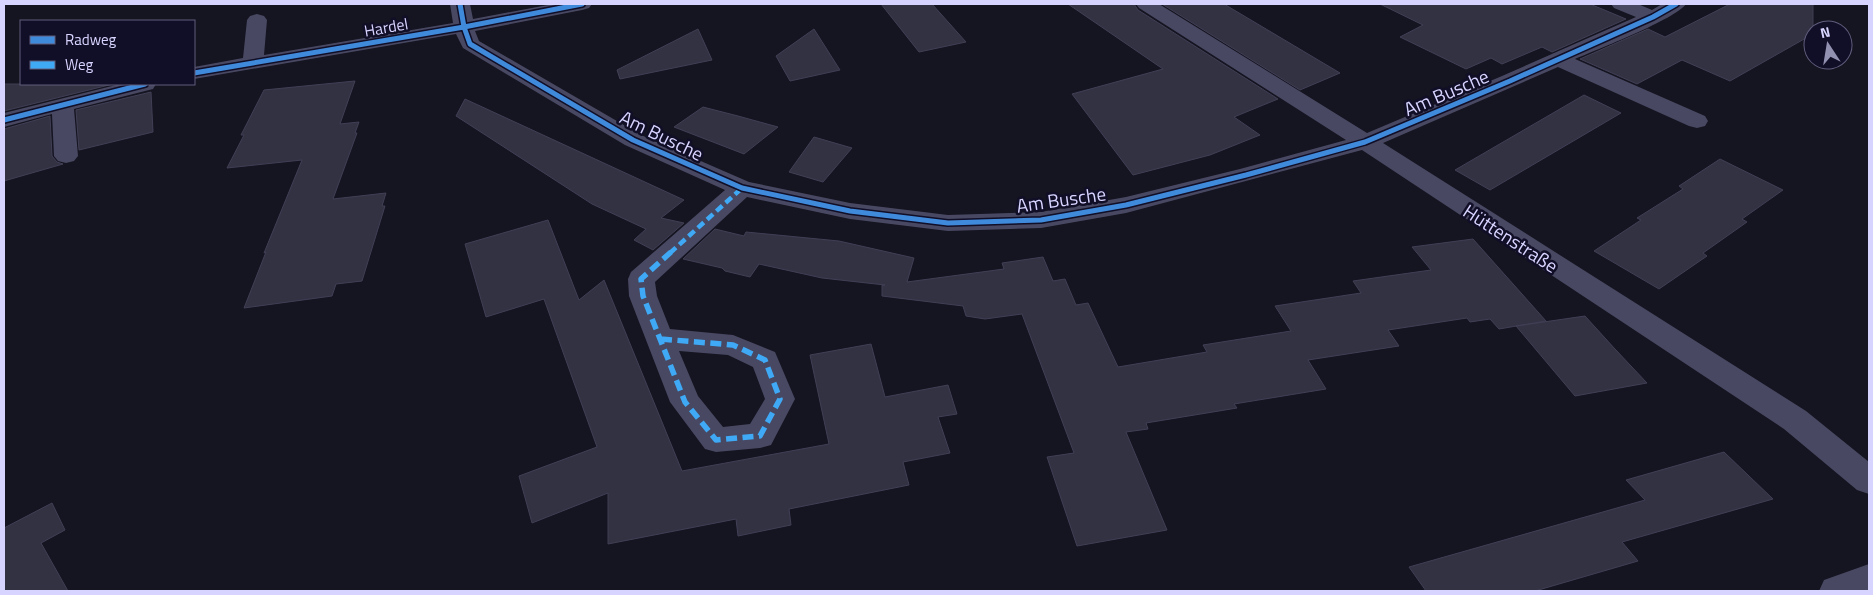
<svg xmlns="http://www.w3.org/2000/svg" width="1873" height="595" viewBox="0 0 1873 595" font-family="'Titillium Web',sans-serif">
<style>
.building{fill:#333243;stroke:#413f55}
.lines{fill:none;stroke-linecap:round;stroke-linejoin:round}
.minor{fill:#484862;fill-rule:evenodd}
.quiet-far1{stroke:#3fa9f5;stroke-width:4.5;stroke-dasharray:8 4.5;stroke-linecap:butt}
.quiet{stroke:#3fa9f5;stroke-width:5.5;stroke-dasharray:11 5.5;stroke-linecap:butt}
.cycleway-casing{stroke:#110e27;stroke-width:8}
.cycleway{stroke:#408adc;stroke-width:5}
.labels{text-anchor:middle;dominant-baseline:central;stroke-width:5;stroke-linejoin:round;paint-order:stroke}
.far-street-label{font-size:16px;fill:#d7d4ff;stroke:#110e27}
.street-label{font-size:19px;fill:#d7d4ff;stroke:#110e27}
</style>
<rect width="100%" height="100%" fill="#151421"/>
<path class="building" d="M 881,4 L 932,4 L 966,42 L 919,52 Z
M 1068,4 L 1134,4 L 1138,10 L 1278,99 L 1234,117 L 1260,135 L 1210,155 L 1133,175 L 1072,94 L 1163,69 Z
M 1162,4 L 1224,4 L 1340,73 L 1300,90 Z
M 1380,4 L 1590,4 L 1626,19 L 1552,52 L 1542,47 L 1502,64 L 1491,58 L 1466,69 L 1400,37 L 1423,25 Z
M 1730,4 L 1813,4 L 1813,34 L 1730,81 L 1682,60 L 1637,84 L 1580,59 L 1648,29 L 1665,37 Z
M 698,29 L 712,60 L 620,79 L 617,70 Z
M 814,29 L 840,70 L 790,81 L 776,56 Z
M 355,81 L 340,124 L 359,122 L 355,133 L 357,133 L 333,199 L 386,193 L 382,206 L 385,206 L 362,281 L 336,284 L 332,296 L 244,308 L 266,252 L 264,253 L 302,160 L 227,168 L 244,135 L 241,135 L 264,90 Z
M 4,84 L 113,84 L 4,111 Z
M 151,92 L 153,132 L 79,150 L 76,110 Z
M 1584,95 L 1621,113 L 1490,190 L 1455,170 Z
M 465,99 L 684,200 L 661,218 L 684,223 L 653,250 L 634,240 L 646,229 L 592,204 L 456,116 Z
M 703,107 L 738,116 L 778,127 L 744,154 L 674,127 Z
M 50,116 L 52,156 L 57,162 L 63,164 L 4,181 L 4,129 Z
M 814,137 L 852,148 L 823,182 L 789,172 Z
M 1720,159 L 1783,190 L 1742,219 L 1747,222 L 1703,253 L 1707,256 L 1659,289 L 1594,251 L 1641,220 L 1637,218 L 1683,189 L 1679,186 Z
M 548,220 L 579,300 L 604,280 L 682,471 L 829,444 L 810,355 L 871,344 L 885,397 L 948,385 L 957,414 L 938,417 L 950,453 L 903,462 L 909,485 L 789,509 L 791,525 L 738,536 L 736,519 L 608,544 L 608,493 L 532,523 L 519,476 L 597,447 L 544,299 L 486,317 L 465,244 Z
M 715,229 L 744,236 L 746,232 L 839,241 L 914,258 L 907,282 L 1004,269 L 1002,263 L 1043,257 L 1053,281 L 1065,279 L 1076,305 L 1088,303 L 1118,367 L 1207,352 L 1203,345 L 1291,331 L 1275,306 L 1361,293 L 1353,281 L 1431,270 L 1412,247 L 1473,239 L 1546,321 L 1499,329 L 1490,319 L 1470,322 L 1467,318 L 1388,330 L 1399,346 L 1308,360 L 1326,389 L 1234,404 L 1237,408 L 1146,423 L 1148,429 L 1126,432 L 1167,530 L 1077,546 L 1047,457 L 1074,453 L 1022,314 L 985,319 L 966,316 L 963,306 L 882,296 L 882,285 L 885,285 L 822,278 L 759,264 L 750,277 L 725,271 L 722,268 L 683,259 Z
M 1585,316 L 1615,349 L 1647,383 L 1575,396 L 1516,326 Z
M 1724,452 L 1773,499 L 1622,542 L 1638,561 L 1535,591 L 1426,591 L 1409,567 L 1645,500 L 1626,480 Z
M 52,503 L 65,530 L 41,543 L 68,591 L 4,591 L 4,528 Z"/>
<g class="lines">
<path class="minor" d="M 450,4 L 470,4 L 473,19 L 553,4 L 592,4 L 589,8 L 582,10 L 475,31 L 479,41 L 641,135 L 749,182 L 850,203 L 948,215 L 1041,212 L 1126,197 L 1240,169 L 1346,140 L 1139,8 L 1136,4 L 1159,4 L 1367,133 L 1502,76 L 1636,17 L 1614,8 L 1611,4 L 1638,4 L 1652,10 L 1662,4 L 1686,4 C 1676,19 1596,50 1575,59 L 1705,116 L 1708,121 L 1705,126 L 1697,128 L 1689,126 L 1558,67 L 1383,143 L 1806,411 L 1869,462 L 1869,494 L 1857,490 L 1784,429 L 1362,150 L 1126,213 L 1041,228 L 948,231 L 850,219 L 747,197 L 655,282 L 657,296 L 670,329 L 733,335 L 775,352 L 795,399 L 771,445 L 760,448 L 716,452 L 705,449 L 670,402 L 629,296 L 628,279 L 631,272 L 725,190 L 625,145 L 463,48 L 456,34 L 194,79 L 194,67 L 243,58 L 247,20 L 250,16 L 257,14 L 264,16 L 267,20 L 264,55 L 453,23 ZM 679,351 L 728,355 L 753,367 L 765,399 L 750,424 L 723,427 L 698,396 Z
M 120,84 L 156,84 L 153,89 L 74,109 L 78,156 L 74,161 L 66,163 L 58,161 L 54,156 L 52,114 L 4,127 L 4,113 Z
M 1869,564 L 1869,591 L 1819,591 L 1824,580 Z"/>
<path class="quiet-far1" d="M 670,253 L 742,188"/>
<path class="quiet" d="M 661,339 L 733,345 L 765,360 L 780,399 L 760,436 L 716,440 L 685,402 L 643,296 L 641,279 L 671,252"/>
<defs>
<path id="cycleway" d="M 460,4 L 464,27 L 470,44 L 633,140 L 742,188 L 850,211 L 948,223 L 1041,220 L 1126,205 L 1246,175 L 1365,142 L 1510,81 L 1653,17 L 1676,4
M 194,73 L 464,27 L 582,4
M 4,120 L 145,84"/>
</defs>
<use href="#cycleway" class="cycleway-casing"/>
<use href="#cycleway" class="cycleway"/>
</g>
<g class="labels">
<g class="far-street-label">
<text transform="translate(386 27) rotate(-10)">Hardel</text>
</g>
<g class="street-label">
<text transform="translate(1446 92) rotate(-23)">Am Busche</text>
<text transform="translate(662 135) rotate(26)">Am Busche</text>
<text transform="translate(1061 199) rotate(-8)">Am Busche</text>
<text transform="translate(1511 238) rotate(33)">Hüttenstraße</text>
</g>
</g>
<rect width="1873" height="595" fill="none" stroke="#d7d4ff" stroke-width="10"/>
<rect x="20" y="20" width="175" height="65" fill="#110e27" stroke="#605d7d"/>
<rect x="30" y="36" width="25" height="8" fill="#408adc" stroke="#605d7d"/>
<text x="65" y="45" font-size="15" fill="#d7d4ff">Radweg</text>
<rect x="30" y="61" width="25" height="8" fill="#3fa9f5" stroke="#605d7d"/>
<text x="65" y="70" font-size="15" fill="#d7d4ff">Weg</text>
<g transform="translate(1828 45) rotate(348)"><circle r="24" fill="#110e27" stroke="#605d7d"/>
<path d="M0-4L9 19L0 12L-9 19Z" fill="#9391b1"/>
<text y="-8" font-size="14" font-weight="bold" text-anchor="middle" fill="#d7d4ff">N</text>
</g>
</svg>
